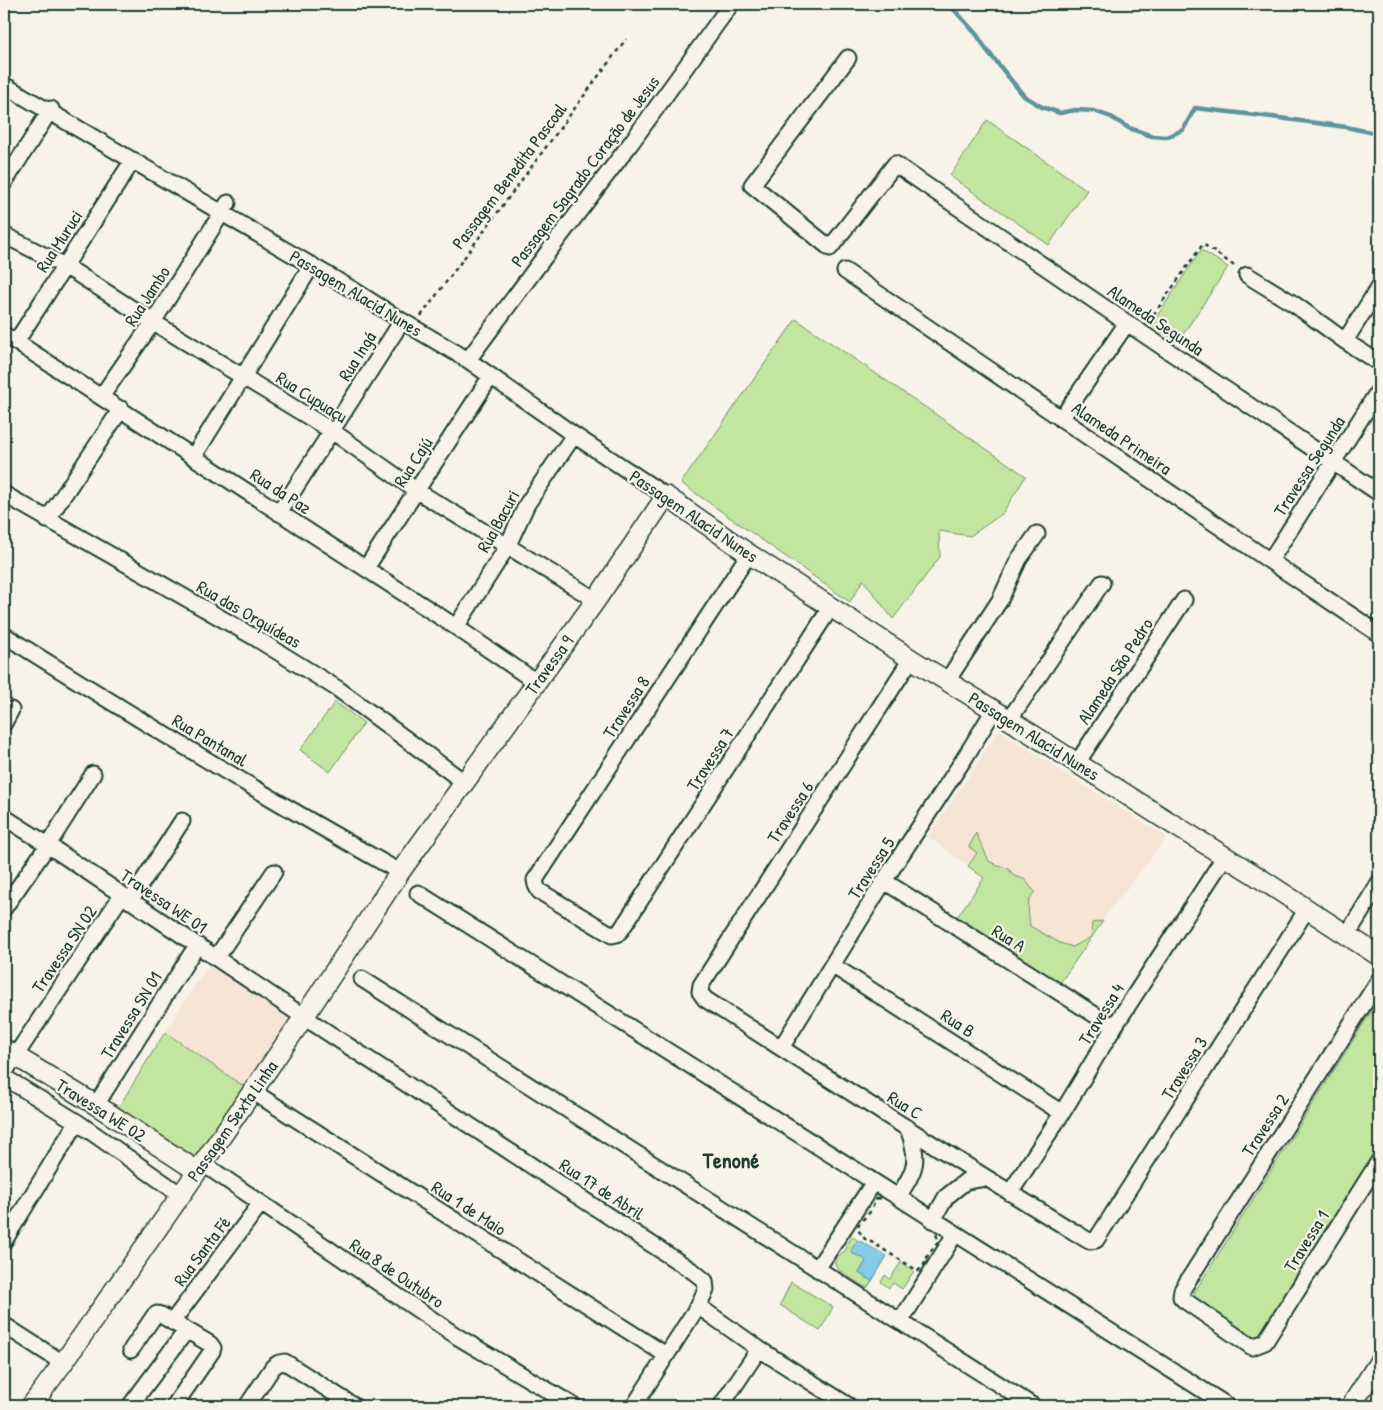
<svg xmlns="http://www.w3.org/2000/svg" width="1383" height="1410" viewBox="0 0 1383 1410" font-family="'Patrick Hand',sans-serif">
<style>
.built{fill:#f6e5d4}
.green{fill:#c2e59f;stroke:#70916a}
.water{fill:#85cce6;stroke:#5c939f}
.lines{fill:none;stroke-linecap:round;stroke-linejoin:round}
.stream{stroke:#5c939f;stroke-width:4.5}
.minor-casing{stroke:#1f3d34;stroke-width:19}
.tertiary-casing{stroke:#1f3d34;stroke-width:22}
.path{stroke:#1f3d34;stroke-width:2.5;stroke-dasharray:4 4;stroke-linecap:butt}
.minor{stroke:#f7f3e8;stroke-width:15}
.tertiary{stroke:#f7f3e8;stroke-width:19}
.labels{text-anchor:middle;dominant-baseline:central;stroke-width:4.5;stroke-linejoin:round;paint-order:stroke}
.street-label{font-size:18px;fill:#1f3d34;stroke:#f7f3e8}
.district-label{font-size:22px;font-weight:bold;fill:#1f3d34;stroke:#f7f3e8}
</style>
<rect width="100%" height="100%" fill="#f7f3e8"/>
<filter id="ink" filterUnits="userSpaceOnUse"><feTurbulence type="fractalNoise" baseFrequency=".02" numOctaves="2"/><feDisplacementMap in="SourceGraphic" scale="10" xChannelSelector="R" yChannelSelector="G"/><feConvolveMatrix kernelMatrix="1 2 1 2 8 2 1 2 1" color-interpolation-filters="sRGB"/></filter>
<g filter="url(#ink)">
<path class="built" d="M 999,730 L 1088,788 L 1167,837 L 1103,919 L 1060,983 L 957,917 L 984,877 L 928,837 Z
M 208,965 L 298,1021 L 249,1090 L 165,1032 Z"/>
<path class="green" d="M 987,120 L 1087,190 L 1049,245 L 950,176 Z
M 1201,250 L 1228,267 L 1178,342 L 1151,325 Z
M 796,319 L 1026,476 L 1002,514 L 970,536 L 939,531 L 940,557 L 893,619 L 863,580 L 850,602 L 681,483 Z
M 335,702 L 364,723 L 330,772 L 300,750 Z
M 976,833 L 989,861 L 998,866 L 1008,868 L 1014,876 L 1024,879 L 1035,892 C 1025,901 1029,914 1030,926 L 1060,943 L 1073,947 L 1091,937 L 1092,923 L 1103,921 L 1060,983 L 957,917 L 984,878 L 968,866 L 977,853 L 969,847 Z
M 1379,999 L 1379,1153 L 1255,1343 L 1189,1301 Z
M 165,1032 L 249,1090 L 202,1162 L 118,1108 Z
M 852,1236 L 858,1241 L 852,1250 L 852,1253 L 863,1258 L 866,1261 L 859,1273 L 872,1281 L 867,1288 C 861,1285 838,1271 836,1266 C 834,1263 835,1261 836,1257 L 846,1250 L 847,1245 Z
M 901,1262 L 914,1271 L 902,1289 L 893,1283 L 889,1288 L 881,1282 L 885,1275 L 890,1279 Z
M 791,1282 L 833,1307 L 820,1331 L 780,1305 Z"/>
<path class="water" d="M 858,1240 L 887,1256 L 872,1281 L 859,1273 L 866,1261 L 863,1258 L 852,1253 L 851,1250 Z"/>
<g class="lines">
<path class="stream" d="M 949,4 L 977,35 L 986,49 L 1024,96 L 1042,107 L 1060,113 L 1075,110 L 1094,111 L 1111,117 L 1129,128 L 1152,136 L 1166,137 L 1183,130 L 1195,108 L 1272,117 L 1346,127 L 1379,134"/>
<defs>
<path id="minor" d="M 848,58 L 752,185 L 830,248 L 895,164 L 1127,323 L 1379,493
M 4,85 L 355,291 L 402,321 L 468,360 L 574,435 L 666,496
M 4,183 L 51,109
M 4,235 L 65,266 L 153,322 L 332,431 L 417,491 L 596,600
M 845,271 L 1270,561 L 1379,634
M 1247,275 L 1294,304 L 1345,341 L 1379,363
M 4,335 L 16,342 L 456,627 L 536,682
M 1345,341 L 1379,287
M 16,342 L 133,160
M 468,360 L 545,256 L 631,143 L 731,4
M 101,397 L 153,322 L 228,203
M 1061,419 L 1127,323
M 194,456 L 312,265
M 4,494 L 254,637 L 338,689 L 464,782
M 279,513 L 402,321
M 47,520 L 121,409
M 749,554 L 535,880 L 536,885 L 539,891 L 612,935 L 617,934 L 621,930 L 831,607
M 1270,561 L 1379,390
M 366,568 L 491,376
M 456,627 L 507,547 L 527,504 L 574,435
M 4,635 C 134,717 266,797 400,872
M 911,659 L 701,985 L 700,992 L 705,999 C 832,1081 959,1162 1089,1241 L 1096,1240 L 1307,909
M 947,681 L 1000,600 L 1019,559 L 1037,534
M 1009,720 L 1102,583
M 4,723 L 11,710
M 1077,763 L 1184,600
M 4,817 L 48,845 L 304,1017 L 694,1272 L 705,1281 L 706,1290 L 698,1306 L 634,1406
M 884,881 L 1114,1027
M 418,893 L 1228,1406
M 130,901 L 182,821
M 4,908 L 48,845 L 93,774
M 1347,935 L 1379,883
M 216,958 L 274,872
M 832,965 L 1062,1113
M 362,979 L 1033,1406
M 1379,980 L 1182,1290 L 1181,1297 L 1184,1300 L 1252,1347 L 1265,1342 L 1379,1161
M 781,1048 L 884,881 L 964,759 L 994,710
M 4,1073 L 122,895
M 4,1077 L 77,1122 L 181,1195
M 252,1091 L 666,1355
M 96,1105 L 197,945
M 202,1163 L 458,1337 L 574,1406
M 1010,1193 L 1062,1113 L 1114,1027 L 1225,856
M 898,1197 C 916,1168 920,1162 908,1128
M 933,1220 L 946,1197 L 966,1181 L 986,1178
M 4,1241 L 77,1122
M 817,1269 L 874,1182
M 698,1306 L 759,1349 L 849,1406
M 172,1322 L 261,1203
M 900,1322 L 955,1234
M 4,1325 L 63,1363
M 131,1350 L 154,1316 L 157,1314 L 161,1315 L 210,1344 L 213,1348 L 212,1351 L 174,1406
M 130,1406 L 186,1331
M 247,1406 L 273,1367 L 279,1363 L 285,1362 L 354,1406
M 721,1406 L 759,1349"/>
<path id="tertiary" d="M 4,1049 L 96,1105 L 197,1171
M 31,1406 L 63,1363 L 181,1195 L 304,1017 L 400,872 L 596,600 L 666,496 L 749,554 L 911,659 L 994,710 L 1163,818 L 1255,875 L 1379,956
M 1351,1406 L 1379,1362"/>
</defs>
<use href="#minor" class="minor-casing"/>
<use href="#tertiary" class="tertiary-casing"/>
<path class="path" d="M 421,316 L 626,39
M 1149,321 L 1203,244 L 1236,267
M 877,1198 L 888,1199 L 918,1216 L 935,1230 L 938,1240 L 936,1245 L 929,1253 L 924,1265 L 918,1271 L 873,1243 L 865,1239 L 858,1230 C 858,1220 867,1218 871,1210 C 874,1205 874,1202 877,1198 Z"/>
<use href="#minor" class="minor"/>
<use href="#tertiary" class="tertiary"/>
</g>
</g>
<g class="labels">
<g class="street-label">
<text transform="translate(585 171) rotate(-53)">Passagem Sagrado Coração de Jesus</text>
<text transform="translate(509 176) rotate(-53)">Passagem Benedita Pascoal</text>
<text transform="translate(59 241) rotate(-57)">Rua Muruci</text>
<text transform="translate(356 293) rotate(31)">Passagem Alacid Nunes</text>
<text transform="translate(147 296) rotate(-57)">Rua Jambo</text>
<text transform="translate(1156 320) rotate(34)">Alameda Segunda</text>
<text transform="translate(357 356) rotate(-58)">Rua Ingá</text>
<text transform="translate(312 397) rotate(32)">Rua Cupuaçu</text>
<text transform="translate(1122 438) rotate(34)">Alameda Primeira</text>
<text transform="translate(413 462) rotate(-57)">Rua Cajú</text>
<text transform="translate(1309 466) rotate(-57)">Travessa Segunda</text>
<text transform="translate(281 491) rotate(33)">Rua da Paz</text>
<text transform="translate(694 516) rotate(34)">Passagem Alacid Nunes</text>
<text transform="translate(498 521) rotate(-61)">Rua Bacuri</text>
<text transform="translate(249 614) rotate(30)">Rua das Orquídeas</text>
<text transform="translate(549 665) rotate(-54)">Travessa 9</text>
<text transform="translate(1115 671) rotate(-57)">Alameda São Pedro</text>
<text transform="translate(626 707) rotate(-57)">Travessa 8</text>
<text transform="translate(1034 736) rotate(32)">Passagem Alacid Nunes</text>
<text transform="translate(210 740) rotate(31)">Rua Pantanal</text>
<text transform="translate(710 759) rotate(-57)">Travessa 7</text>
<text transform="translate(790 812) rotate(-57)">Travessa 6</text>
<text transform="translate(871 868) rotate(-57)">Travessa 5</text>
<text transform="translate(164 901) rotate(34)">Travessa WE 01</text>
<text transform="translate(1009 938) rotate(32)">Rua A</text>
<text transform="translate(64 949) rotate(-56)">Travessa SN 02</text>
<text transform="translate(1101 1014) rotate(-58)">Travessa 4</text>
<text transform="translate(131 1015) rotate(-58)">Travessa SN 01</text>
<text transform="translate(958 1023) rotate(33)">Rua B</text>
<text transform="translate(1184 1068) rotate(-58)">Travessa 3</text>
<text transform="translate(905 1105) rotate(32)">Rua C</text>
<text transform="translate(101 1110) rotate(32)">Travessa WE 02</text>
<text transform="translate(232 1121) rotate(-55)">Passagem Sexta Linha</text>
<text transform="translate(1265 1125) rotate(-57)">Travessa 2</text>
<text transform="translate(602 1189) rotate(33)">Rua 17 de Abril</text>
<text transform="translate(469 1208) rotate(33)">Rua 1 de Maio</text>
<text transform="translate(1306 1241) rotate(-58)">Travessa 1</text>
<text transform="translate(202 1251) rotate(-53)">Rua Santa Fé</text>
<text transform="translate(397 1273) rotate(34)">Rua 8 de Outubro</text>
</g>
<g class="district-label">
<text x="731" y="1160">Tenoné</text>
</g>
</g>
<rect width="1383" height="1410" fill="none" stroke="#f7f3e8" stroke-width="20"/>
<rect x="10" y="10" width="1363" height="1390" fill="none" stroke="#1f3d34" stroke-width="2" filter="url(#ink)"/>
</svg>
